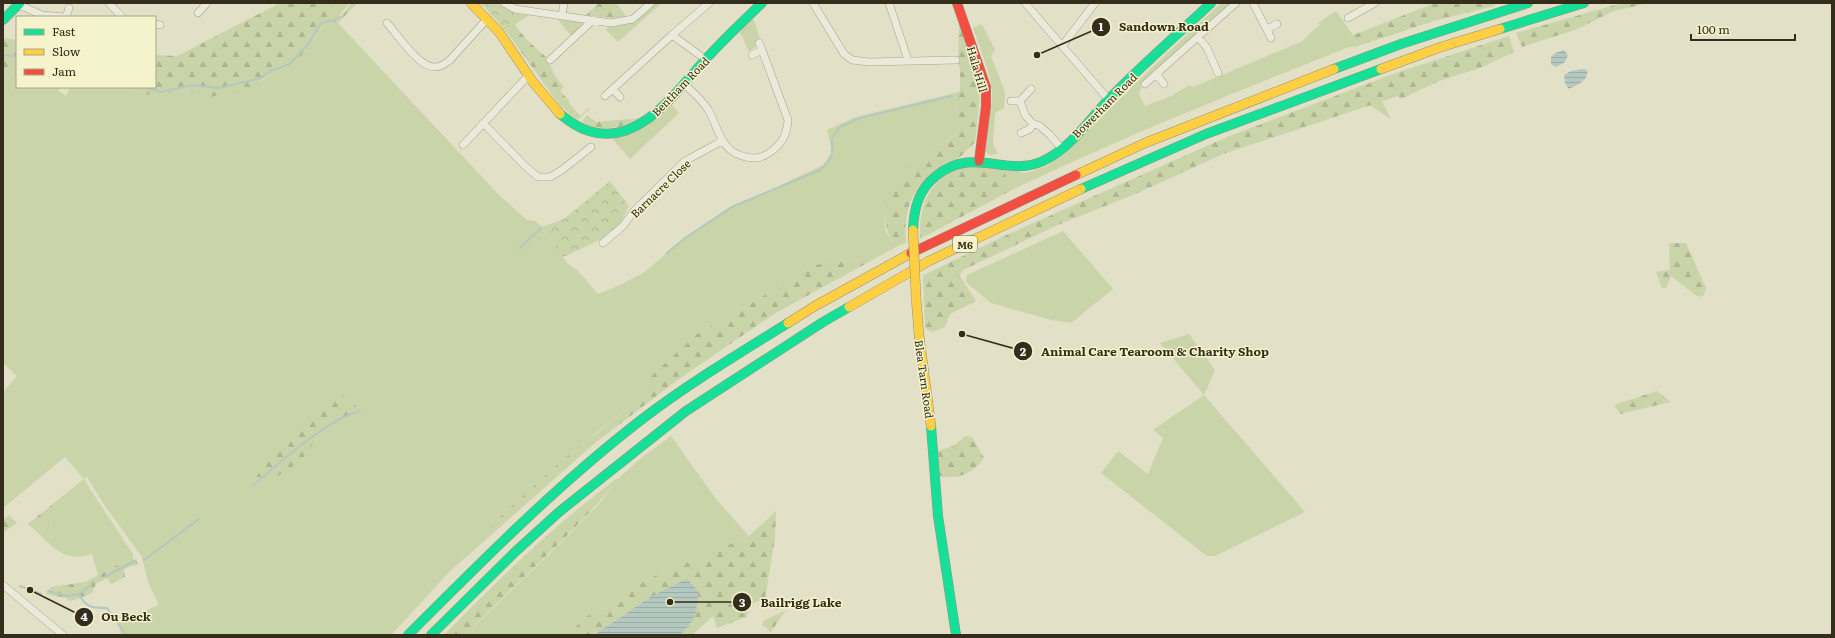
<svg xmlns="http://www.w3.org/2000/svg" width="1835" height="638" viewBox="0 0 1835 638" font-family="Literata,serif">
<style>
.grass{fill:#cad4a9;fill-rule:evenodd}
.forest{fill:url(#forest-firs)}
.park{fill:url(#park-crowns)}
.water{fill:url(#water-rules)}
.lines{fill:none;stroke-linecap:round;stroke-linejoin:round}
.stream{stroke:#b4c8c0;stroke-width:2}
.street-casing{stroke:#a7a491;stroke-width:8}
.fast-casing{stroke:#969381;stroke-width:10}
.slow-casing{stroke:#969381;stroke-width:10}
.jam-casing{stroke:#969381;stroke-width:10}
.street{stroke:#eae9da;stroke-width:7}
.fast{stroke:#16e098;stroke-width:9}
.slow{stroke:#ffcf43;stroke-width:9}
.jam{stroke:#f24e42;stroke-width:9}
.slow-bridge-casing{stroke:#969381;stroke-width:10;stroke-linecap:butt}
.slow-bridge{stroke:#ffcf43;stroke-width:9}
.labels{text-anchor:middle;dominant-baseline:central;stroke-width:3;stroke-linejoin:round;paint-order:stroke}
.shield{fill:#f5f3cb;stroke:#6e6850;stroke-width:1}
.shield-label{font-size:10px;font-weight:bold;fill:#342d1b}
.street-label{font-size:11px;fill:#342d1b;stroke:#f5f3cb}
.leader{fill:none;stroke:#342d1b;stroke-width:1.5}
.callout-dot{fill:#342d1b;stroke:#f5f3cb;stroke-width:1.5}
.mark-label{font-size:12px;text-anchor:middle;font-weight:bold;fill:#fff}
.callout-label{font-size:12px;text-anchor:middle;font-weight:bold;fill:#342d1b;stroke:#f5f3cb;stroke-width:3;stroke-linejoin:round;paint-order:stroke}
</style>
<defs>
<pattern id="forest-firs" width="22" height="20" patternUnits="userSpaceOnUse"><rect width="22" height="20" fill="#cad4a9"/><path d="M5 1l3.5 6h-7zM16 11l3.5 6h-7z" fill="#aeb691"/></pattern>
<pattern id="park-crowns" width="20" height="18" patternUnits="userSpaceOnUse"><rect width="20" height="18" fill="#cad4a9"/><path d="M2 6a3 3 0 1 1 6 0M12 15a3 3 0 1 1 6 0" fill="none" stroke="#aeb691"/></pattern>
<pattern id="water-rules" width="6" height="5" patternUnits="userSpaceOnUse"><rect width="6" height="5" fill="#b4c8c0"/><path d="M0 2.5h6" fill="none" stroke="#9baca4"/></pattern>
</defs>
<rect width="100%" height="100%" fill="#e2e0c7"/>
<path class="grass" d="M 331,3 L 349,3 L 339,16 L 335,12 Z
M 651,3 L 662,3 L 618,42 L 606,30 L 611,23 L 633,19 Z
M 1221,3 L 1232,3 L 1142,84 L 1139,94 L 1145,106 L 1171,96 L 1190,85 L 1192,87 L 1198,85 L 1303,41 L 1312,31 L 1320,25 L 1318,23 L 1336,11 L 1353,35 L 1355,47 L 1349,47 C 1236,92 1122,137 1012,190 L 1003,169 L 1026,173 L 1047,166 L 1083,136 L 1142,77 Z
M 752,19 L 754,20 L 760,38 L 757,39 L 755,47 L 749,52 L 742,36 L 739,32 Z
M 558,20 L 583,21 L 585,24 L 572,37 Z
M 331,22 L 338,23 L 498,194 L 527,220 L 535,221 L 542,227 L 568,264 L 577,270 L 598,294 L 620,285 L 645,272 L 685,237 L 731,206 L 747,201 L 823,165 L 832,152 L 827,130 L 856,117 L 955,93 L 959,133 C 927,151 896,168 888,207 C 886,215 883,224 886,232 C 889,237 893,242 896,247 L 865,264 L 849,260 L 814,265 L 785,281 L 759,299 L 697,334 L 649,378 L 642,401 L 625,411 L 594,434 L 503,514 L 391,635 L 121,635 L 118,622 L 159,605 L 148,582 L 142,557 L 103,503 L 87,477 L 84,479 L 65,457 L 3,508 L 3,392 L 17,376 L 3,363 L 3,72 L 17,73 L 17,87 L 59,87 L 59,91 L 66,96 L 70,87 L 124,87 L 153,96 L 184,91 L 211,97 L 228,94 L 261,82 L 267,76 L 295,62 L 308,48 L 323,26 ZM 344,396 L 360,410 L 317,432 L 278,475 L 243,497 L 260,471 Z
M 982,24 L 995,50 L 991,56 L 1005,92 L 1004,108 L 995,113 L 993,144 L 998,154 L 989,155 L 985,151 C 984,133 992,115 992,96 C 993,78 979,46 973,28 Z
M 1382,101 L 1391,119 L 1369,105 Z
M 568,102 L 580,116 L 589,108 L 590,109 L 577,120 L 563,108 Z
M 672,105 L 679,113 L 630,159 L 611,137 C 638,131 651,124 672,105 Z
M 1063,231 L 1113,289 L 1071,323 L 1051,320 L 991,303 L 966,282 L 967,275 Z
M 1189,334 L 1215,370 L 1204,395 L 1305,512 L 1215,556 L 1207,556 L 1101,473 L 1118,451 L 1148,474 L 1163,438 L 1153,430 L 1204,395 L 1160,343 Z
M 671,436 L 716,499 L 749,536 L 643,581 L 620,602 L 587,616 L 567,635 L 465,635 L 561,543 L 600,503 L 619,478 L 641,458 Z
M 86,483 L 133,554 L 133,560 L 123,562 L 98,575 L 92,554 C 64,563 53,547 35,530 L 46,525 Z"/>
<path class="forest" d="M 280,3 L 331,3 L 335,12 L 339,16 L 339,19 L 351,3 L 357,3 L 338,23 L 331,22 L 323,26 L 308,48 L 295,62 L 267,76 L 254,87 L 246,90 L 211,97 L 184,91 L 153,96 L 124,87 L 155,87 L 155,55 L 177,56 Z
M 599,3 L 616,3 L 626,16 L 618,19 L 586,15 Z
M 1435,3 L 1496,3 L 1494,6 L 1434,21 L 1355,47 L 1353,35 Z
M 1622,3 L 1649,3 L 1614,11 L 1575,30 L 1522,47 L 1516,33 Z
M 959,20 L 979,81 L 978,90 L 980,96 L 975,142 C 969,148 963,155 957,159 C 953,161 949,161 945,163 C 914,183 903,207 906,243 L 896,247 C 885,230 884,225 888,204 C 896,167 929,151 959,133 L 955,93 L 960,92 L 960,69 L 958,64 Z
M 515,25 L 526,39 L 547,58 L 555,76 L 564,87 L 560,91 L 570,101 L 562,108 L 553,96 L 506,31 Z
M 1509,36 L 1514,52 L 1480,68 L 1439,81 L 1401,99 L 1398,96 L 1223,154 L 1140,192 L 1060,224 L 963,270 L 959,275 L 976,301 L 950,314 L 945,327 L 932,332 L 925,328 L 923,275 L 926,274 L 1002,237 L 1227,137 L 1393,74 Z
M 3,38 L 17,40 L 17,73 L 3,72 Z
M 587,116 L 597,122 L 640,118 C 623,128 601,132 583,124 L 583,120 Z
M 967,165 L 977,165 L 1003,169 L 1012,190 L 920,239 C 919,202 930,178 967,165 Z
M 1669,243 L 1686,243 L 1706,288 L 1704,295 L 1698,297 L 1671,276 L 1666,288 L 1662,288 L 1656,272 L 1670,270 Z
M 849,260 L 865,264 L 774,314 L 679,379 L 595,443 L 447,574 L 503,514 L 573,451 L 625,411 L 642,401 L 649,378 L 697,334 L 759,299 L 785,281 L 814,265 Z
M 1657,391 L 1671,402 L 1620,414 L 1614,405 Z
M 337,395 L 344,396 L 360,410 L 317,432 L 310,449 L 300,462 L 242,498 L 260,471 L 333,396 Z
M 966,436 L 972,437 L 984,458 C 973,473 959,480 940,476 L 938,451 L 953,446 Z
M 619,478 C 573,536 516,582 465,635 L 444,635 C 498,580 554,525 616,479 Z
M 84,479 L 86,483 L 46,525 L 35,530 L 28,524 Z
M 776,511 L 775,538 L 765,599 L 753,603 L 746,617 L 717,628 L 713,616 L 692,635 L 680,635 L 691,624 L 652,596 L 594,635 L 567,635 L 587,616 L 620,602 L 643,581 L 749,536 Z
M 9,515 L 17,523 L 3,533 L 3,520 Z
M 137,559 L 137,564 L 124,569 L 125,577 L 111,584 L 107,578 L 96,584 L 92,593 L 78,599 L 68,601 L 67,598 L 46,594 L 51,587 L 85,582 L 123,562 Z
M 786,610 L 770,633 L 766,627 L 762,626 L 763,621 Z"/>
<path class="park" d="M 481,3 L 499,3 L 516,14 L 529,15 L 506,31 Z
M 610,181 L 629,206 L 620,224 L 600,240 L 563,257 L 542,227 L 564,219 Z"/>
<path class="water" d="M 1564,50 L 1568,55 L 1565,62 L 1556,67 L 1551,64 L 1551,57 L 1555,53 Z
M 1582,69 L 1587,70 C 1589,81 1577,85 1569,89 L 1565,83 L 1564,75 L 1571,71 Z
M 687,579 L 698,591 C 697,613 696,620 680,635 L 594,635 L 652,596 Z"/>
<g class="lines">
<path class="stream" d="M 3,55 L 17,56
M 145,87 L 161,92 L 192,85 L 218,88 L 261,78 L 270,71 L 290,64 L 308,44 L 321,23 L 335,20 L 340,17
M 520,248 L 541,228
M 667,253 L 685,238 L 734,206 L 820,170 C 833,159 833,155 832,138 L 840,127 L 860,118 L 952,96
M 253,485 C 280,463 327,419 360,411
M 144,560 L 199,519
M 106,576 L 135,561
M 20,586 L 41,594
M 48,591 L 67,596 L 79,594 C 86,608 92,608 107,608 L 126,635
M 79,594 L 91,585
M 762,600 L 777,609"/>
<defs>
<path id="street" d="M 109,3 L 122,17
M 504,3 L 515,9 L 611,23 L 633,19 L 651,3
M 813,3 L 844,54 L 852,60 L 869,62 L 956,60
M 889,3 L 908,60
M 1025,3 L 1109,100
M 1253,3 L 1271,38
M 19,5 L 42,15 L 63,17
M 198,13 L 207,3
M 562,15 L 564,3
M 66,17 L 69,8
M 1348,18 L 1375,3
M 387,23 C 398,35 419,68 435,67 C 441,67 446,63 450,60 L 487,19
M 155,24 L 160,25
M 1267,29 L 1277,24
M 1198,37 L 1207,48 L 1218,73
M 1062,46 L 1095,3
M 752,55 L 762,50 L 759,43
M 705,59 L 672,35 L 709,3
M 550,60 L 593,20
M 1156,74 L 1164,84
M 684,84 C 693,92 703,101 709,111 C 719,130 721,152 746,157 C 754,159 762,158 769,153 C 782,144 787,135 788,120 L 762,50
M 1145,84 L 1236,3
M 613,89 L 620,97
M 605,96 L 672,35
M 1011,101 L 1020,101 L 1031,89
M 1020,101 L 1025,115 L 1032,123 L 1040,126 L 1050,135 L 1061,148
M 483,123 L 526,167 L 538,177 L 550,177 L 562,170 L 591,147
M 1021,133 L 1030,129 L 1033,124
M 463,145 L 529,75
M 603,243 L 623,226 L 634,211 L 685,161 L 722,141
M 3,585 L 63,635"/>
<path id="fast" d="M 3,20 L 20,3
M 1500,29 L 1584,3
M 1334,69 L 1401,44 L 1528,3
M 560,114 C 569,121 578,128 589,131 C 638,147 676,92 704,61 C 722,41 742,22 762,3
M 1081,189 L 1206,134 L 1381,69
M 913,230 C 914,209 918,190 936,176 C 973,145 1006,178 1043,161 C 1071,148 1089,120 1109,99 C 1142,65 1177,35 1211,3
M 931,426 L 938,516 L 956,635
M 408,635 C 483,560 557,485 641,420 C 688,384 738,354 788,323
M 431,635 L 515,552 L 559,512 L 686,411 L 823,322 L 849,307"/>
<path id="slow" d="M 471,3 L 499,32 L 533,82 L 560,114
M 1381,69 L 1441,47 L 1500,29
M 1076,175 L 1145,143 L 1334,69
M 916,297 L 919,335 L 931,426
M 849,307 L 929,261 L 1081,189
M 788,323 L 815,306 L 911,253"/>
<path id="jam" d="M 957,3 L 986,87 L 986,106 L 979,161
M 911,253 L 1076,175"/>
</defs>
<use href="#street" class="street-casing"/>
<use href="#fast" class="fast-casing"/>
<use href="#slow" class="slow-casing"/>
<use href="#jam" class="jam-casing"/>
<use href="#street" class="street"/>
<use href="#fast" class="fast"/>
<use href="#slow" class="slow"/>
<use href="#jam" class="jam"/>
<defs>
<path id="slow-bridge" d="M 913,230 L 916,297"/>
</defs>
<use href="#slow-bridge" class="slow-bridge-casing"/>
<use href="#slow-bridge" class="slow-bridge"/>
</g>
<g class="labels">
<rect class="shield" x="953" y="236" width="24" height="16" rx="3"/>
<g class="shield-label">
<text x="965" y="244">M6</text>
</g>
<g class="street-label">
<text transform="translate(978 69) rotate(74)">Hala Hill</text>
<text transform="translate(680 86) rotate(-46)">Bentham Road</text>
<text transform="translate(1104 105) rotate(-45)">Bowerham Road</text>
<text transform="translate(660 188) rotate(-44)">Barnacre Close</text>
<text transform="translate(925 379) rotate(82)">Blea Tarn Road</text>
</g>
</g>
<path class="leader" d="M1037 55L1101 27M962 334L1023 351M670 602L742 602M30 590L84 617"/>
<g class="callout-dot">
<circle cx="1037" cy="55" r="4"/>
<circle cx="962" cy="334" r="4"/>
<circle cx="670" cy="602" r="4"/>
<circle cx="30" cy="590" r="4"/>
<circle cx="1101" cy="27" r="10"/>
<circle cx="1023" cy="351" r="10"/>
<circle cx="742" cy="602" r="10"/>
<circle cx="84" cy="617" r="10"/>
</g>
<g class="mark-label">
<text x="1101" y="31">1</text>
<text x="1023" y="356">2</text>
<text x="742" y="607">3</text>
<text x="84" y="621">4</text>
</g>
<g class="callout-label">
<text x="1164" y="31">Sandown Road</text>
<text x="1155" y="356">Animal Care Tearoom &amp; Charity Shop</text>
<text x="801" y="607">Bailrigg Lake</text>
<text x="126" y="621">Ou Beck</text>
</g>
<rect width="1835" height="638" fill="none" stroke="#342d1b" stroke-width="8"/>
<rect x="16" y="16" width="140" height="72" fill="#f5f3cb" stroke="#a8a485"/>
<rect x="24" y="29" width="20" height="6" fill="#16e098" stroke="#a8a485"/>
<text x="52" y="36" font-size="12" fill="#342d1b">Fast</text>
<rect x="24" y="49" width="20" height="6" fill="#ffcf43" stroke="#a8a485"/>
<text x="52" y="56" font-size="12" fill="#342d1b">Slow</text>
<rect x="24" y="69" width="20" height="6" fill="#f24e42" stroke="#a8a485"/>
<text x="52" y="76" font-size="12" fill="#342d1b">Jam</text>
<path d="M1691 34v6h104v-6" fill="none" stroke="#342d1b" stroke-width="2"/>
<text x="1697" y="34" font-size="12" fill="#342d1b" stroke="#f5f3cb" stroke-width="3" paint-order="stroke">100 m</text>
</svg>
